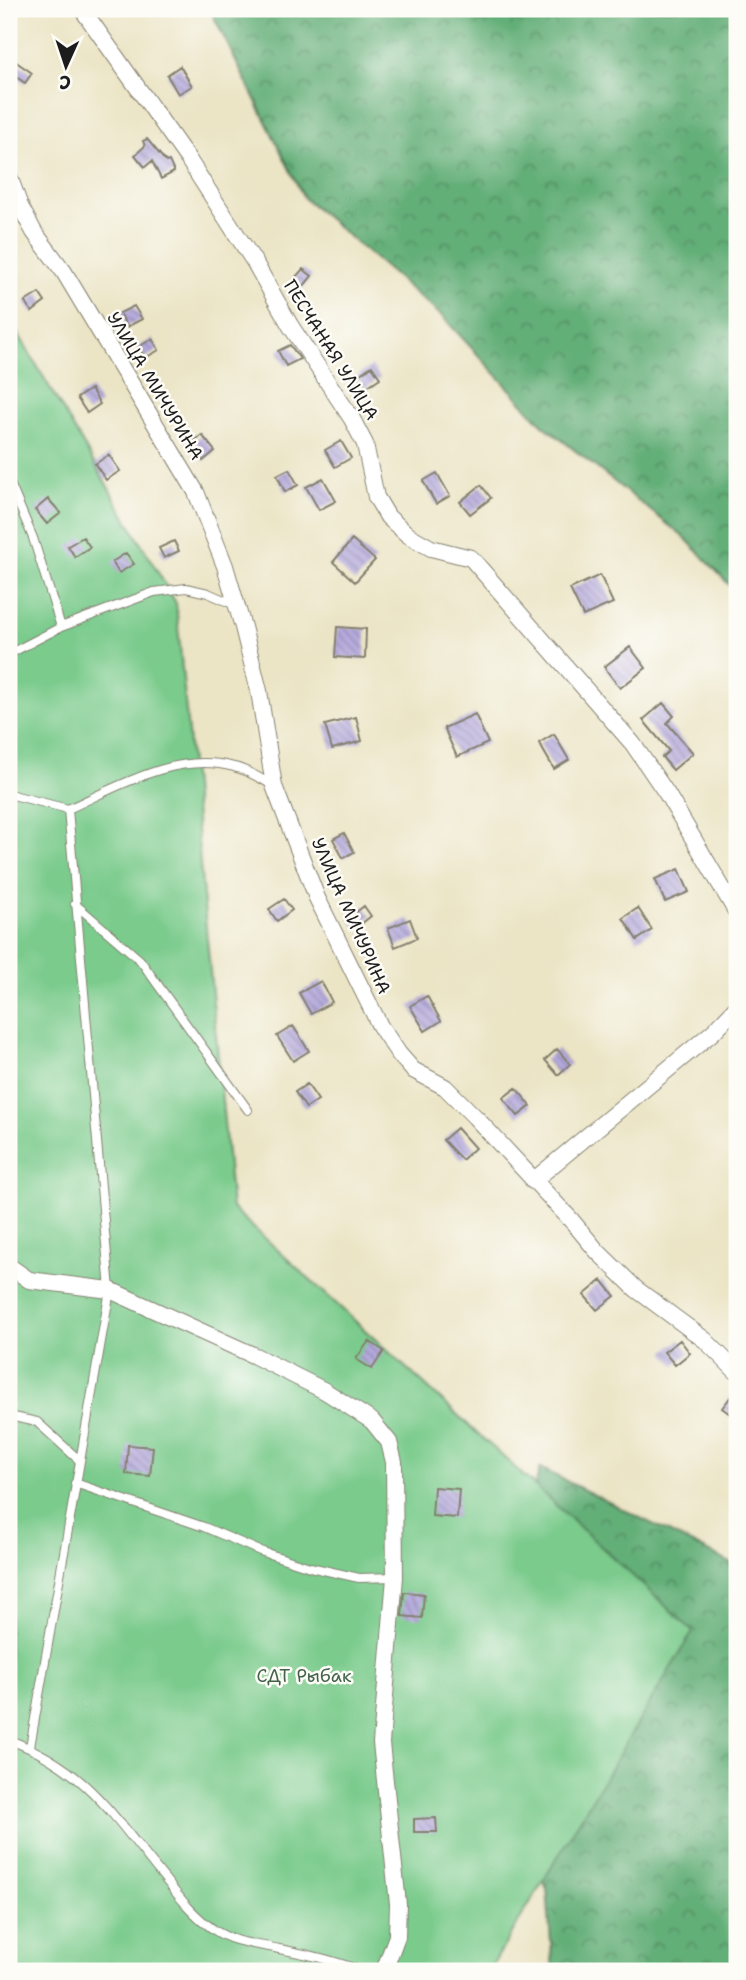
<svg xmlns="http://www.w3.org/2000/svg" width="746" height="1980" viewBox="0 0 746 1980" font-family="'Shantell Sans',sans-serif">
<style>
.forest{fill:url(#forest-crowns);stroke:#40664a;stroke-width:2}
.garden{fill:#7acb8c;stroke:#4b7454;stroke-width:2}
.building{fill:url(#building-back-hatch)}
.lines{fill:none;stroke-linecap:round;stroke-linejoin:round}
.service-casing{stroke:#848070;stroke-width:10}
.minor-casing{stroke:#848070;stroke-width:18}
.service{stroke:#fff;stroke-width:8}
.minor{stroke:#fff;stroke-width:16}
.labels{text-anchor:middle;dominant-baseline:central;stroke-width:5;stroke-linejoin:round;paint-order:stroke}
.street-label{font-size:18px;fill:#1c1c1c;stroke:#fdfcf7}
.park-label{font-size:18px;fill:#426249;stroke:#fdfcf7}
</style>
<defs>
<pattern id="forest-crowns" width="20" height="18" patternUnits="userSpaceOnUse" patternTransform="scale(1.75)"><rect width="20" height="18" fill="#63af78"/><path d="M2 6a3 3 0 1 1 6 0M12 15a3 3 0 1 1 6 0" fill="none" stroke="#518e62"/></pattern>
<pattern id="building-back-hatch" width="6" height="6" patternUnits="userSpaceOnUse" patternTransform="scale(1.75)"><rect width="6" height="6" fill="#b4a9dc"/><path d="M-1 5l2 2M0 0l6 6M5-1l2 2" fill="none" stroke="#9289b2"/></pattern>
</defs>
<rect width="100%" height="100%" fill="#fdfcf7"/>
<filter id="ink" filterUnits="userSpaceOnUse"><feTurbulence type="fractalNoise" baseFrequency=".0143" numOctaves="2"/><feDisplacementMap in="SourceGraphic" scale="14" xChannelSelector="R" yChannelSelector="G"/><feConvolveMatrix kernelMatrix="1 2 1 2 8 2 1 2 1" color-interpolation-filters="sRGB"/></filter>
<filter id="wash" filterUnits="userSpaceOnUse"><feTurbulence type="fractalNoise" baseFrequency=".00686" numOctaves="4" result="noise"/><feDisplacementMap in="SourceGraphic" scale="28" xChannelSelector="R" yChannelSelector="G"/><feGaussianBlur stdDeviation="1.57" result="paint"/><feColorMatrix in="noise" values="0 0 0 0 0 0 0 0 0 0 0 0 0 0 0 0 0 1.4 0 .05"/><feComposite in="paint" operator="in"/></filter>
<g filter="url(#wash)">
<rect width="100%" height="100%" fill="#ebe4c5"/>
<path class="forest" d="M 210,9 L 737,9 L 737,593 L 685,538 L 543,425 L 442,316 L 304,198 Z
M 540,1468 L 737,1566 L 737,1971 L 553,1971 L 547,1889 L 512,1803 L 529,1512 Z"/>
<path class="garden" d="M 9,318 L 176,603 L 232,1208 L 693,1631 L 489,1971 L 9,1971 Z"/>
<g id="blocks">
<path class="building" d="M 9,57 L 32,73 L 25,83 L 9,72 Z
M 180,66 L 192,86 L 178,94 L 167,75 Z
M 147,139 L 166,162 L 169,161 L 174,172 L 161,179 L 152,161 L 145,167 L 135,155 L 145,146 L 143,141 Z
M 303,269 L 312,276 L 303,287 L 294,279 Z
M 39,293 L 45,302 L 32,312 L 25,302 Z
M 134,306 L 142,319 L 127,327 L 120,313 Z
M 152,339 L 159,350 L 145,358 L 138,347 Z
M 290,345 L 300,359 L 286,366 L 278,351 Z
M 372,366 L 380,378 L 365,388 L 357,376 Z
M 91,389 L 100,404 L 87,413 L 77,398 Z
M 202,435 L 215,451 L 203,461 L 190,444 Z
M 341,441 L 351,458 L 335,467 L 325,450 Z
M 109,455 L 120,471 L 106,480 L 95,464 Z
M 289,469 L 298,485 L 285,492 L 277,475 Z
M 437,473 L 450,496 L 436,504 L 423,481 Z
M 323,478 L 336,501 L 319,510 L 306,487 Z
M 481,485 L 491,498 L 470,514 L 460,502 Z
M 48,499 L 61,513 L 47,524 L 35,510 Z
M 83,537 L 90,547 L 75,557 L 68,546 Z
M 352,540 L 375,560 L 355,582 L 333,562 Z
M 174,541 L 179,551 L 164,558 L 159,548 Z
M 126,553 L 134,564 L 119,573 L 112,562 Z
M 600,575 L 613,603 L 583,616 L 570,589 Z
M 337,627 L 366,629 L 365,659 L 335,657 Z
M 630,647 L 646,668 L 620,688 L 604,667 Z
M 663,703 L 674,716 L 667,723 L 693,753 L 673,770 L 662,757 L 669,751 L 643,720 Z
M 475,714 L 488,743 L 457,757 L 444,728 Z
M 356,717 L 362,741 L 332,749 L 325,725 Z
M 554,734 L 569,760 L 554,769 L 539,743 Z
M 344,833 L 354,852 L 343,858 L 333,839 Z
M 679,869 L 689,892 L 665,902 L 655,879 Z
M 284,899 L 292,910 L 277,921 L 269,909 Z
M 364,906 L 371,916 L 356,928 L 349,918 Z
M 638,908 L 652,930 L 637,940 L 623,918 Z
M 410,919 L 417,938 L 395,947 L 388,928 Z
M 321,981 L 332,1002 L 311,1014 L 299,993 Z
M 427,996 L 441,1021 L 425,1031 L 410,1006 Z
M 293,1026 L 309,1051 L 293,1061 L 277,1036 Z
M 557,1049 L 570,1064 L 558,1075 L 545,1060 Z
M 307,1084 L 318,1100 L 306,1108 L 295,1092 Z
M 516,1088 L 531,1106 L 518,1116 L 503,1098 Z
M 457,1128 L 475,1148 L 462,1160 L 443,1140 Z
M 602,1280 L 615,1296 L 597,1310 L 584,1295 Z
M 680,1340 L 690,1353 L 675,1365 L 664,1352 Z
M 369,1341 L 384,1351 L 372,1369 L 356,1359 Z
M 737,1389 L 737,1419 L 722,1408 Z
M 128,1445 L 153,1447 L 150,1476 L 126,1474 Z
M 434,1487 L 459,1489 L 457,1518 L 432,1516 Z
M 404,1592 L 424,1594 L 422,1618 L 402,1616 Z
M 436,1818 L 437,1832 L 414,1832 L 414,1819 Z"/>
</g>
</g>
<g filter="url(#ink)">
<use href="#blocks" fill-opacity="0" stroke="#848070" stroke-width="2"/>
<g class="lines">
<defs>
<path id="service" d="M 9,481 L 33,538 L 61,627
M 9,654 L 61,627 L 154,592 L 186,588 L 208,593 L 235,605
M 9,794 L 68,809
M 75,904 L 140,960 L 248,1110
M 9,1416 L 37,1422 L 79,1460
M 75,1483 L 204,1527 L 260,1551 L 310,1567 L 359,1578 L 395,1577
M 9,1740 C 86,1767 116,1820 165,1879 C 179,1897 194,1916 213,1929 C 232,1943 257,1944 279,1949 C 307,1954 334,1960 361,1971
M 30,1747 L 110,1290 L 68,809 C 119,786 177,751 234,767 C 248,770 261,779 274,786"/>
<path id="minor" d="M 82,9 L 188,159 L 255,263 L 290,325 L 352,419 L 365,444 L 376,497 L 388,517 L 408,535 L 431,548 L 471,558 L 633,744 L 667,794 L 737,913
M 9,176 L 20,206 L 34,232 L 64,272 L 196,492 L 225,566 L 243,627 L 259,691 L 274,786 L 317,898 L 380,1026 L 399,1054 L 413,1070 L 445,1087 L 475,1117 L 572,1221 L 597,1251 L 636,1289 L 705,1340 L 737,1372
M 533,1181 L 713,1032 L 737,1007
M 9,1266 L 29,1280 L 110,1290 L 255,1356 L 325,1391 L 372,1421 L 389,1442 L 394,1462 L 395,1577 L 381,1743 L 398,1904 L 397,1936 L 384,1971"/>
</defs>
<use href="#service" class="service-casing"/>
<use href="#minor" class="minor-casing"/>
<use href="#service" class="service"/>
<use href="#minor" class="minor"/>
</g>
</g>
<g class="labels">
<g class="street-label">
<text transform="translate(331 350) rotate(58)">ПЕСЧАНАЯ УЛИЦА</text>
<text transform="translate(155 386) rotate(59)">УЛИЦА МИЧУРИНА</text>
<text transform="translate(351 916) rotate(66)">УЛИЦА МИЧУРИНА</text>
</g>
<g class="park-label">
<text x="304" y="1676">СДТ Рыбак</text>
</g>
</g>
<rect width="746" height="1980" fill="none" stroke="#fdfcf7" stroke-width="35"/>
<g transform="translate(66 66) rotate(183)" stroke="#fdfcf7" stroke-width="5" paint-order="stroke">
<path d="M0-5L12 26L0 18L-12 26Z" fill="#1c1c1c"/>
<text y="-10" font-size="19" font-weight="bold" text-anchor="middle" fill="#1c1c1c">С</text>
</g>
</svg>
